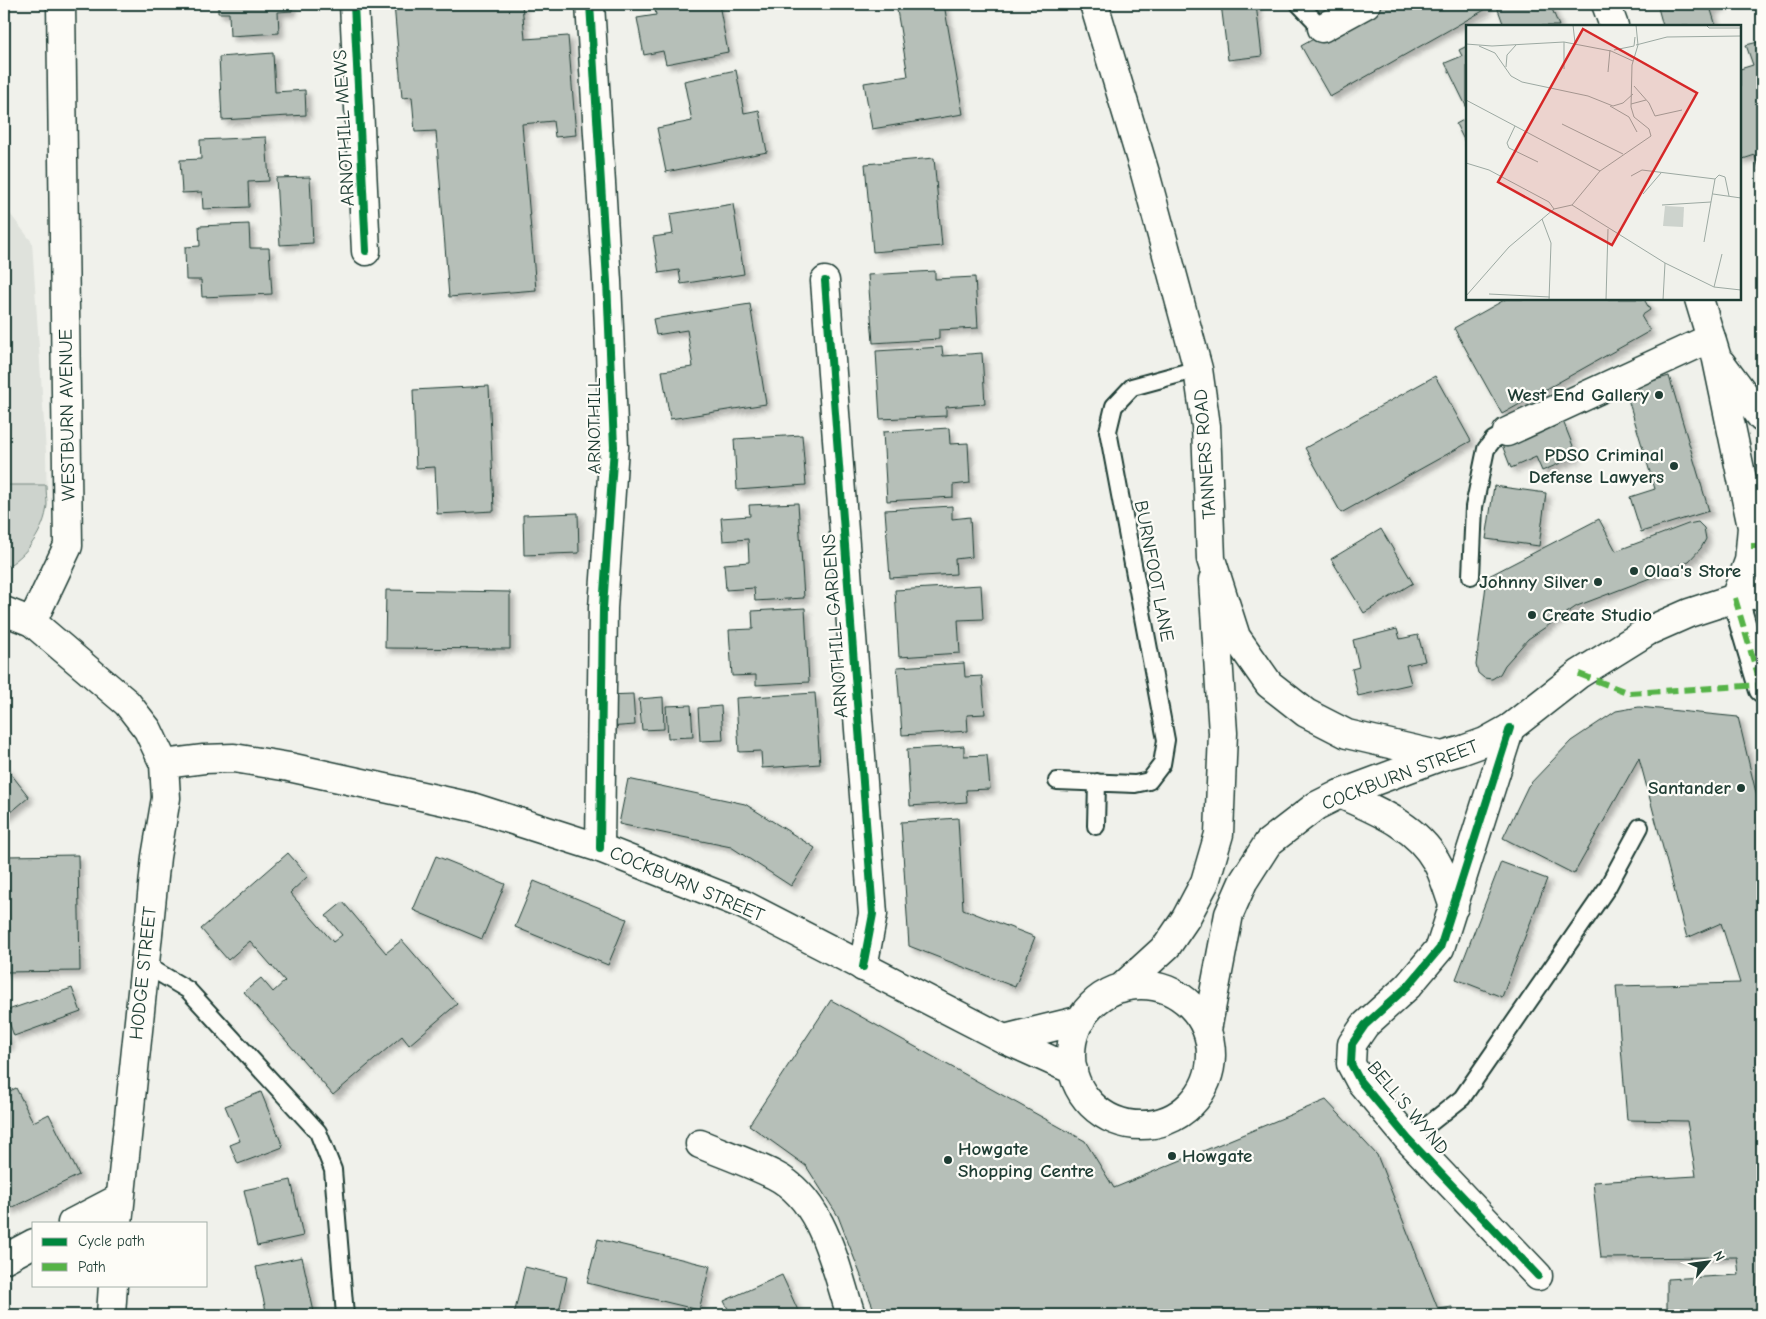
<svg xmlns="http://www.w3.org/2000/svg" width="1766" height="1319" viewBox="0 0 1766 1319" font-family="'Comic Neue',sans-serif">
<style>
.built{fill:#dfe2dc}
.green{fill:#cdd3cd;stroke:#768880}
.building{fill:#b6bfb8;stroke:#1f3d34;filter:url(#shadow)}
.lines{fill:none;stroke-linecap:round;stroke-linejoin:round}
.service-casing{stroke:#1f3d34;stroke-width:20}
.pedestrian-casing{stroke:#1f3d34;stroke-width:29}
.minor-casing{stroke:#1f3d34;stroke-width:31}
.tertiary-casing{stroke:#1f3d34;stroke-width:31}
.secondary-casing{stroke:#1f3d34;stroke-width:31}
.primary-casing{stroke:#1f3d34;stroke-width:31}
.service{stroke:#fdfcf7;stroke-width:16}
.pedestrian{stroke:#fdfcf7;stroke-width:25}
.minor{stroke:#fdfcf7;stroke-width:28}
.tertiary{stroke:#fdfcf7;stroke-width:28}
.secondary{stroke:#fdfcf7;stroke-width:28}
.primary{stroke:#fdfcf7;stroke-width:28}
.quiet{stroke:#55b346;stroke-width:6;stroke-dasharray:12 6;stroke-linecap:butt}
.cycleway-casing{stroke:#fdfcf7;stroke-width:11}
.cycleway{stroke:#00873e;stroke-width:8}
.poi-dot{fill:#1f3d34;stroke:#fdfcf7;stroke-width:2}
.labels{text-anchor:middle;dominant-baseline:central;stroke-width:4.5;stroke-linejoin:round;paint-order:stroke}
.street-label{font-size:19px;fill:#1f3d34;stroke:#fdfcf7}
.poi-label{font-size:19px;font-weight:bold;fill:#1f3d34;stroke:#fdfcf7;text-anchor:end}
.inset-road{fill:none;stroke:#9ca9a2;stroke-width:1}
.view{fill:#d62828;fill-opacity:0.15;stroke:#d62828;stroke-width:2.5}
.inset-edge{fill:none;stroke:#1f3d34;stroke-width:2.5}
</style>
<defs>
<filter id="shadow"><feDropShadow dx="4.5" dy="4.5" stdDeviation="2.5" flood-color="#0004"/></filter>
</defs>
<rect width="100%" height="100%" fill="#f0f1eb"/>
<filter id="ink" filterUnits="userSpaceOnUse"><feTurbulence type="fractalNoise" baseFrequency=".02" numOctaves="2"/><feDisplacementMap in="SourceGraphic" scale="10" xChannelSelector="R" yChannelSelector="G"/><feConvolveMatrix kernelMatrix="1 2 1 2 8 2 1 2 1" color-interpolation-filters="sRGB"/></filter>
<g filter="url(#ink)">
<path class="built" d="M 4,206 L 32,242 L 46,452 L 47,506 L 39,532 L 23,555 L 4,568 Z"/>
<path class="green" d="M 4,485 L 46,485 C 46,492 47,499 47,505 C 45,530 26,557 4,568 Z"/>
<path class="building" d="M 218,4 L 292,4 L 292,11 L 278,12 L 279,33 L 230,36 L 229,13 L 218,13 Z
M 394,4 L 522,4 L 525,39 L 568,36 L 576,135 L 555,137 L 553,121 L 522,124 L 536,290 L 449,297 L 436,131 L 415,132 L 412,97 L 402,98 Z
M 654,4 L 719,4 L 728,52 L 666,64 L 663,51 L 644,55 L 637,18 L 656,15 Z
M 896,4 L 944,4 L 963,114 L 872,129 L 864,83 L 908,76 Z
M 1221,4 L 1256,4 L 1262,56 L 1228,60 Z
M 1376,4 L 1486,4 L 1488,8 L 1330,97 L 1301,46 Z
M 1496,4 L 1550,4 L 1559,26 L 1504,26 Z
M 1657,4 L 1723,4 L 1711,10 L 1716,26 L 1663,26 Z
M 1762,41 L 1762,177 L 1755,155 L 1740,160 L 1740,69 L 1753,65 L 1746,45 Z
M 1467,46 L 1467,108 L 1445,63 L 1462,56 L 1459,50 Z
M 273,53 L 275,92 L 305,90 L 306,115 L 222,120 L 219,57 Z
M 736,70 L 744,113 L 759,110 L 767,152 L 666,172 L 657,128 L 692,121 L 684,81 Z
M 1467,118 L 1467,146 L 1456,124 Z
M 266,137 L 269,181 L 248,182 L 249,207 L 203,209 L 202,192 L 182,193 L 180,160 L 201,159 L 200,140 Z
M 934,158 L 942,246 L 873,252 L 865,164 Z
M 310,177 L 313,243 L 280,245 L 276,178 Z
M 733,204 L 744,274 L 681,284 L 679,270 L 659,273 L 653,237 L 673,234 L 670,214 Z
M 249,224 L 250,248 L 269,248 L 272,294 L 202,297 L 201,280 L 186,280 L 185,247 L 200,246 L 199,226 Z
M 935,271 L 935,279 L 975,277 L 978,328 L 939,330 L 939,339 L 873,343 L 868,275 Z
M 1506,299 L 1644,299 L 1650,310 L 1641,316 L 1650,331 L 1502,414 L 1454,328 Z
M 750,304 L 766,404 L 670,419 L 662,371 L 693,367 L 687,330 L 656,335 L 653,319 Z
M 942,347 L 943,356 L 982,353 L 985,404 L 946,407 L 946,416 L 880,419 L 876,351 Z
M 1435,376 L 1471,441 L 1341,513 L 1305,448 Z
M 1669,376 L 1709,511 L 1641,532 L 1630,497 L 1655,489 L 1625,389 Z
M 489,386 L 494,511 L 437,514 L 435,467 L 416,468 L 413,390 Z
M 1563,421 L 1577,456 L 1542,471 L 1536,457 L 1511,468 L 1502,445 Z
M 949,428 L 950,444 L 968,443 L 970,483 L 953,485 L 953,497 L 887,501 L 883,432 Z
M 802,435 L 806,485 L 737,490 L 734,439 Z
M 1494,486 L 1546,493 L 1539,546 L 1486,539 Z
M 798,503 L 804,598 L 755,601 L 754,588 L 726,590 L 724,564 L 749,562 L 748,539 L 723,541 L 721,518 L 750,516 L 749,505 Z
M 952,506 L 952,519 L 970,517 L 972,557 L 955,559 L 956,574 L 890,578 L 885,510 Z
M 578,513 L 579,553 L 524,555 L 523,515 Z
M 1599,519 L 1616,551 L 1688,524 L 1698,522 L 1704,528 L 1706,539 L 1701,548 L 1689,561 L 1658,575 L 1577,606 L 1528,639 L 1505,665 L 1500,674 L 1492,679 L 1484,678 L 1478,673 L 1476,665 L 1487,577 Z
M 1381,529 L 1413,583 L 1364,613 L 1331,559 Z
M 981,585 L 983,619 L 958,620 L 960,653 L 899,657 L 895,590 Z
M 386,590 L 510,592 L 510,649 L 385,648 Z
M 805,608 L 809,682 L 756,685 L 756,675 L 732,676 L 729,630 L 753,629 L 752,611 Z
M 1397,629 L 1400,639 L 1418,635 L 1425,661 L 1406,665 L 1411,684 L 1358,696 L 1352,669 L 1359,667 L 1353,640 Z
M 964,663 L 965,677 L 982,676 L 985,714 L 967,715 L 968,731 L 902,735 L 897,667 Z
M 815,693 L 820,764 L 762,768 L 761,751 L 739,752 L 736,698 Z
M 633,694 L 635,725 L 608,727 L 606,695 Z
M 663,697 L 664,729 L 642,730 L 639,699 Z
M 691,705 L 693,737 L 668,738 L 666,706 Z
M 721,706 L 723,740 L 700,741 L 698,708 Z
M 1639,707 L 1738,717 L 1762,818 L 1762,1315 L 1667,1315 L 1667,1279 L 1739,1275 L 1737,1257 L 1601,1258 L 1593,1182 L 1696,1176 L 1687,1121 L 1627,1120 L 1616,986 L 1740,983 L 1721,923 L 1687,938 L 1639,758 L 1574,874 L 1503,838 L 1528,786 L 1571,741 L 1616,711 Z
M 964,746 L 964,756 L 987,755 L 990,789 L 966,790 L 967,802 L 910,806 L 907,749 Z
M 4,765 L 29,797 L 4,818 Z
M 628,779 L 745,804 L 815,848 L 791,886 L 731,847 L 619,824 Z
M 958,818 L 963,909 L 1035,937 L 1015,987 L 909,946 L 901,822 Z
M 288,853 L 308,876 L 290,893 L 333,942 L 342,935 L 326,916 L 343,902 L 386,953 L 402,940 L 457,1004 L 409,1045 L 402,1036 L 333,1095 L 244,992 L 261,978 L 273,992 L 285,981 L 250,941 L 228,960 L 201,929 Z
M 78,855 L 80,971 L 4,972 L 4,935 L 9,935 L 8,885 L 4,885 L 4,856 Z
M 436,856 L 505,884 L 482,939 L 413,910 Z
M 1501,862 L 1547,879 L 1502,997 L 1456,979 Z
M 534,881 L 627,919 L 608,965 L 515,927 Z
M 72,988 L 81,1012 L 14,1036 L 5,1011 Z
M 831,1000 L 1085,1141 L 1114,1188 L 1326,1100 L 1377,1155 L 1438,1309 L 1452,1307 L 1452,1315 L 876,1315 L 838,1216 L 806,1166 L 749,1125 Z
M 4,1027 L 10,1044 L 4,1046 Z
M 16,1088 L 33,1122 L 49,1114 L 79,1175 L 9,1209 L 4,1199 L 4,1094 Z
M 261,1092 L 283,1147 L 238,1164 L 230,1145 L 240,1141 L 225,1106 Z
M 291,1180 L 303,1236 L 257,1246 L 244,1190 Z
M 598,1239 L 710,1266 L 699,1310 L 587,1283 Z
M 302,1257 L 314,1312 L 301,1315 L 267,1315 L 256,1267 Z
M 525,1267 L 567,1277 L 558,1315 L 514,1315 Z
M 782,1275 L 800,1315 L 731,1315 L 724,1301 Z"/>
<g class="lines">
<defs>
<path id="service" d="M 1299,4 L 1322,28
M 1471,576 L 1474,507 L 1486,449 L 1493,440 L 1507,432
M 1057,781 L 1135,784 L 1149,781 L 1162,764 L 1166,740 L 1108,431 L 1114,406 L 1132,387 L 1198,369
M 1096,826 L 1097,782
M 144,964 L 188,990 L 318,1132 L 333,1170 L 345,1315
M 1409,1140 L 1462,1098 L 1607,888 L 1640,827"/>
<path id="pedestrian" d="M 1735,598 L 1762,689"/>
<path id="minor" d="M 354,4 L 366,251
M 590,4 L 607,281 L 614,447 L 603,608 L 600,848
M 1322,28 L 1366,4
M 825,281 L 873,914 L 863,967
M 1507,432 L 1711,338
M 1510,728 L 1440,948 L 1408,986 L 1365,1025 L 1352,1044 L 1351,1064 L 1360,1081 L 1409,1140 L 1538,1276
M 1340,794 C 1375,810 1416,825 1436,861 C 1444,874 1448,892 1454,907
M 700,1144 C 724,1154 750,1163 774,1175 C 824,1200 835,1267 851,1315
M 72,1223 L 120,1198
M 4,1259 L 34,1243"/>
<path id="tertiary" d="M 4,611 L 32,622"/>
<path id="secondary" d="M 61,4 L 68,546 L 32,622 L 127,703 L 148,730 L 164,764 L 166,798 L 156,857 L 118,1223
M 164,764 L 204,759 L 234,758 L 289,767 L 472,807 L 600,848 L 744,905 L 1004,1039 L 1073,1070
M1071 1055a70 70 0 1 1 140 0a70 70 0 1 1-140 0Z
M 1121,988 L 1167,946 L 1186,918 L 1205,882 L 1219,834 L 1223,733 L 1213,580
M 1207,1030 L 1229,914 L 1243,882 L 1268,843 L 1316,806 L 1340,794 L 1442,756
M 1004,1039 L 1081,1020
M 111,1315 L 113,1285"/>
<path id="primary" d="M 1094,4 L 1145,173 L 1198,369 L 1206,426 L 1211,559 L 1236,637 L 1269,684 L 1306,713 L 1347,734 L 1442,756 L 1460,751 L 1485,742 L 1510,728 L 1579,674 L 1648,631 L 1689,613 L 1735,598 L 1762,593
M 1606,4 L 1614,26
M 1699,299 L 1716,355 L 1752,527 L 1749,561 L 1735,598
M 1721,363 L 1762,418"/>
</defs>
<use href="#service" class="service-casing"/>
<use href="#pedestrian" class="pedestrian-casing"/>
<use href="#minor" class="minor-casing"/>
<use href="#tertiary" class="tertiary-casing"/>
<use href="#secondary" class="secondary-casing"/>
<use href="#primary" class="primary-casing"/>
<use href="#service" class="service"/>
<use href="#pedestrian" class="pedestrian"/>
<use href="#minor" class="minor"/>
<use href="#tertiary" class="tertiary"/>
<use href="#secondary" class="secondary"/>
<use href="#primary" class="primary"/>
<path class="quiet" d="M 1751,546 L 1762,546
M 1735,598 L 1762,689
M 1579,674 L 1629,693 L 1762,685"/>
<defs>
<path id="cycleway" d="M 354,4 L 366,251
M 590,4 L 607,281 L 614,447 L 603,608 L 600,848
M 825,281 L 873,914 L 863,967
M 1510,728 L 1440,948 L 1408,986 L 1365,1025 L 1352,1044 L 1351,1064 L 1360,1081 L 1409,1140 L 1538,1276"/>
</defs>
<use href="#cycleway" class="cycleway-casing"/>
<use href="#cycleway" class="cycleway"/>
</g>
</g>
<g class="poi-dot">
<circle cx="1659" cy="395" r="5"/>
<circle cx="1674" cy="466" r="5"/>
<circle cx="1634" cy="571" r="5"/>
<circle cx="1598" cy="582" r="5"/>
<circle cx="1532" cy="615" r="5"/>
<circle cx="1741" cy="788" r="5"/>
<circle cx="1172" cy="1156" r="5"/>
<circle cx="948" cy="1160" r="5"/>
</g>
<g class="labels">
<g class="street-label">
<text transform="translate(344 128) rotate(-93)">ARNOTHILL MEWS</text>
<text transform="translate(67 415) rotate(-91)">WESTBURN AVENUE</text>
<text transform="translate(594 426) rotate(-90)">ARNOTHILL</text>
<text transform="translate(1205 454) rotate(-94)">TANNERS ROAD</text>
<text transform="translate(1154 571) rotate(79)">BURNFOOT LANE</text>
<text transform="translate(835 626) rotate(-94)">ARNOTHILL GARDENS</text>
<text transform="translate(1400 775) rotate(-21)">COCKBURN STREET</text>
<text transform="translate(687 884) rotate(23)">COCKBURN STREET</text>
<text transform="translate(143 973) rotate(-84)">HODGE STREET</text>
<text transform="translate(1408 1108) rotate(50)">BELL'S WYND</text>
</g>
<g class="poi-label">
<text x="1649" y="395">West End Gallery</text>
<text x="1664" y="455">PDSO Criminal<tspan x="1664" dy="22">Defense Lawyers</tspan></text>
<text x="1644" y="571" text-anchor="start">Olaa's Store</text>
<text x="1588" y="582">Johnny Silver</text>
<text x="1542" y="615" text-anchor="start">Create Studio</text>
<text x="1731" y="788">Santander</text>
<text x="958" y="1149" text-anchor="start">Howgate<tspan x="958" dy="22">Shopping Centre</tspan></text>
<text x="1182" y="1156" text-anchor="start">Howgate</text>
</g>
</g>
<g transform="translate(1466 25)">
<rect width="275" height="275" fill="#f0f1eb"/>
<path d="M 199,181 L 218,182 L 217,202 L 197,201 Z" fill="#cdd3cd"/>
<path class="inset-road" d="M 107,0 L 109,18M 240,0 L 243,3 L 275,3M 0,19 L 26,21 L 98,17 L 145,26 L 167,36M 170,20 L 201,12 L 275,11M 13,21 L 29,28 L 45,51 L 56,57 L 122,71 L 147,81 L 157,78 L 167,69M 148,25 L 168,21 L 169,12M 40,42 L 41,30 L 50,20M 98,44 L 98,17M 142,47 L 144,25M 168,61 L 183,78 L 189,91 L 216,85M 0,75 L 134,146M 165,79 L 180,75M 144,81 L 163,92 L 171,107M 96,99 L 157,129M 49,101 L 41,118 L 43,123 L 72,137M 0,138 L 23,145 L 83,177 L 88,184 L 106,180M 165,151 L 176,145 L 249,154M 249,154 L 253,150 L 259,152 L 263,171M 177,169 L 195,148M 247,169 L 275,173M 106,180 L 134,146 L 185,111 L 183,104 L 168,92 L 165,82 L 166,40 L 172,20 L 170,0M 106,180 L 199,238 L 248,262 L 275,265M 196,180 L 245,177M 76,194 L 85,218 L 83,275M 238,217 L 249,154M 248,262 L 256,229M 23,269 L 84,272M 0,271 L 43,222 L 88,184M 140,275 L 142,204M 197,275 L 199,238"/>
<path class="view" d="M 117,4 L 231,68 L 146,220 L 32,157 Z"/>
<rect width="275" height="275" class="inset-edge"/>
</g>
<rect width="1766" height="1319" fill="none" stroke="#fdfcf7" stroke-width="20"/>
<rect x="10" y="10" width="1746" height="1299" fill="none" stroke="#1f3d34" stroke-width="2" filter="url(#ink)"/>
<rect x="32" y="1222" width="175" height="65" fill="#fdfcf7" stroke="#a4b0a9"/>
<rect x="42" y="1238" width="25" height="8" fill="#00873e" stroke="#a4b0a9"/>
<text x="78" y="1246" font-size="15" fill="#1f3d34">Cycle path</text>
<rect x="42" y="1263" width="25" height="8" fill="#55b346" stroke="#a4b0a9"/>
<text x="78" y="1272" font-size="15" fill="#1f3d34">Path</text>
<g transform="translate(1708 1262) rotate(61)" stroke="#fdfcf7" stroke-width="4" paint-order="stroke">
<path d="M0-4L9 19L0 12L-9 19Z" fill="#1f3d34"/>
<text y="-8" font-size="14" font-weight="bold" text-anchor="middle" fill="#1f3d34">N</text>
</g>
</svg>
